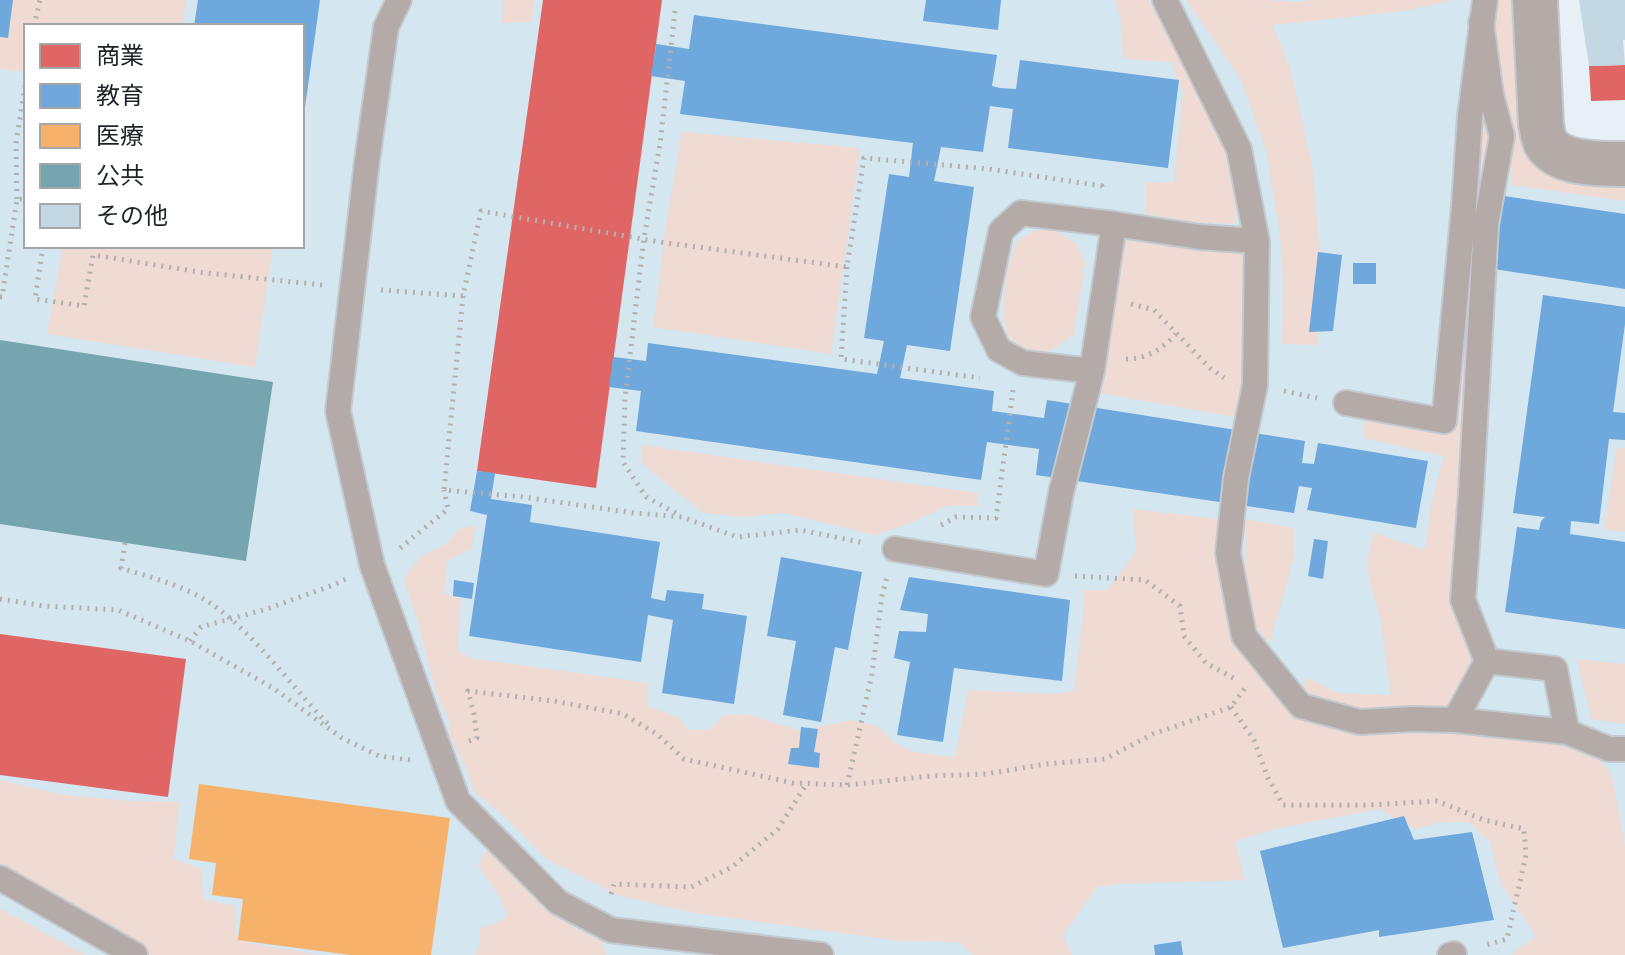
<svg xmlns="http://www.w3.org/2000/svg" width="1625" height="955" viewBox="0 0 1625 955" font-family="'Source Serif 4','Noto Sans JP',serif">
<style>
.built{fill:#d4e6ef;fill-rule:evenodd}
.green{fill:#efdad4}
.shops{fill:#e06666}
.schools{fill:#6fa8dc}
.health{fill:#f6b26b}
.public{fill:#76a5af}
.building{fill:#c3d8e2}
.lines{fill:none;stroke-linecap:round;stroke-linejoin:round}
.service-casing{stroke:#c3cacf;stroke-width:28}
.minor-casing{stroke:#c3cacf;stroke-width:48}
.path{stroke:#b3afaf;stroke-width:5;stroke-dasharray:2 6;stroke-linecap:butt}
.service{stroke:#b4aba8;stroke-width:24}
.minor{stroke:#b4aba8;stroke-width:44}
</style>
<rect width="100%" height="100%" fill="#e7f0f5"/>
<path class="built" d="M 0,0 L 1521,0 L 1524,143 L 1625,179 L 1625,955 L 0,955 ZM 26,26 L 302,26 L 302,246 L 26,246 Z"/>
<path class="green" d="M 0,0 L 186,0 L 182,26 L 26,26 L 26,72 L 0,69 Z
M 503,0 L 535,0 L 531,22 L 502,23 Z
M 1115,0 L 1148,0 C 1178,51 1247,167 1235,224 L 1190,222 L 1146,214 L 1146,183 L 1174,182 L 1183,92 L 1171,62 L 1123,59 L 1120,15 Z
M 1186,0 L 1268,0 L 1297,2 L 1312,0 L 1453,0 L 1405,11 L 1273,25 L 1290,69 L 1312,163 L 1320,253 L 1318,345 L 1282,344 L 1283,283 L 1280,234 L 1266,150 L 1240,78 Z
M 1491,0 L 1518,0 L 1523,44 L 1523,143 L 1553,172 L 1625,180 L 1625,201 L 1511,185 L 1510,137 L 1493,40 Z
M 1481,67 L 1491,125 L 1463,485 L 1451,596 L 1459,619 L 1477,637 L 1473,671 L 1450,708 L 1400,714 L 1356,710 L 1317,703 L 1302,689 L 1308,678 L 1337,693 L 1391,695 L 1380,618 L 1370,583 L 1367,559 L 1374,533 L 1425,550 L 1430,511 L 1444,456 L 1363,438 L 1365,414 L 1448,424 Z
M 682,132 L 860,148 L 831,354 L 653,327 L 667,218 Z
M 1053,229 L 1077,244 L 1085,264 L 1074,334 L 1055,348 L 1043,353 L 1022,349 L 1007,334 L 1003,315 L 1006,274 L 1017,242 L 1033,231 Z
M 1119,236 L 1244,250 L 1244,365 L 1240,418 L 1094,392 Z
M 63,246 L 273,246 L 255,367 L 47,334 Z
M 642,445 L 977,493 L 977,506 L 947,506 L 903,526 L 875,535 L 783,513 L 744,517 L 704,513 L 669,486 L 641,462 Z
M 1617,448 L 1625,448 L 1625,532 L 1604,529 Z
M 1133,509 L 1218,519 L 1216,559 L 1226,605 L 1231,643 L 1289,707 L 1318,726 L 1365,733 L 1443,730 L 1564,741 L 1593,751 L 1612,776 L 1625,846 L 1625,955 L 1511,955 L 1536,936 L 1501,884 L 1490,842 L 1469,822 L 1442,822 L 1415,829 L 1379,809 C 1330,820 1281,824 1235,842 L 1245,880 L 1120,884 L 1097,887 L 1063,935 L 1072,955 L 974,955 L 958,942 L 900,941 L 694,913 L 620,896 L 546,859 L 510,822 L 474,791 L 466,768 L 450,737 L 450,724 L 435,689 L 418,622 L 404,579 L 420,557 L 445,545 L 461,528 L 476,526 L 471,549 L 447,561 L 444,594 L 461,599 L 457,650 L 470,658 L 648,683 L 648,706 L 681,719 L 688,730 L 709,730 L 724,715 L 747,714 L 800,731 L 851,720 L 878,726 L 893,742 L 914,752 L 955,757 L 968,690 L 1054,694 L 1074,691 L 1084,606 L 1084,590 L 1107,590 L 1136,552 Z
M 1245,519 L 1293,528 L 1294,557 L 1270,644 L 1250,619 L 1245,565 Z
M 1577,659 L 1625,664 L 1625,724 L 1591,719 Z
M 0,780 L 64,795 L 131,801 L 179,802 L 174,859 L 202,869 L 203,899 L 236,906 L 236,935 L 248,943 L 321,955 L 148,955 L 0,871 Z
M 487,849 L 504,862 L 518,882 L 551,912 L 571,926 L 603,942 L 606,955 L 475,955 L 480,946 L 480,928 L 497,923 L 508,916 L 497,893 L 478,866 Z
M 0,909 L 86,955 L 0,955 Z"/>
<path class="shops" d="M 543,0 L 662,0 L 596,488 L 477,471 Z
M 1625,65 L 1625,100 L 1591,101 L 1589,66 Z
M 0,634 L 186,659 L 168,797 L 0,775 Z"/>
<path class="schools" d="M 0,0 L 13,0 L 8,38 L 0,37 Z
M 198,0 L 320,0 L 304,114 L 302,114 L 302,26 L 194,26 Z
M 926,0 L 1001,0 L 998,30 L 923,21 Z
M 694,15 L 997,55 L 992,86 L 1000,88 L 1016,89 L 1020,60 L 1179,80 L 1168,168 L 1008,148 L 1013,109 L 990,106 L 983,152 L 941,147 L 934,181 L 974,187 L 950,351 L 907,345 L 900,378 L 994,391 L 992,411 L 1044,418 L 1047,400 L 1305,441 L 1302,463 L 1314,464 L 1318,443 L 1428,461 L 1416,528 L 1307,510 L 1312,488 L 1299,486 L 1294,513 L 1036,475 L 1039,449 L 987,442 L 981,480 L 636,431 L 641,391 L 609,387 L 613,357 L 646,361 L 648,343 L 877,374 L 884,341 L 864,338 L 889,174 L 909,177 L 913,143 L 680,114 L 685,81 L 651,76 L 656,44 L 689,49 Z
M 1504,196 L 1625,214 L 1625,289 L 1494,269 Z
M 1318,252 L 1342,255 L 1333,331 L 1309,332 Z
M 1353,263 L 1376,263 L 1376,284 L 1353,284 Z
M 1543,295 L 1625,307 L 1625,324 L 1613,412 L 1625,413 L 1625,440 L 1609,439 L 1599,524 L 1571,521 L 1570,534 L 1625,542 L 1625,629 L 1505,612 L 1517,527 L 1539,530 L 1541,521 L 1545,517 L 1513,513 Z
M 477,471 L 495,473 L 491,499 L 532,505 L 530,522 L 660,542 L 651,598 L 665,601 L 667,590 L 704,594 L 702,609 L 747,616 L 734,704 L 662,693 L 673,620 L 648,615 L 641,662 L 469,636 L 487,515 L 470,511 Z
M 1314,539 L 1328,541 L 1323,579 L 1308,576 Z
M 781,557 L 862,572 L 848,650 L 835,647 L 821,722 L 783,715 L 796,641 L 767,636 Z
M 909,577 L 1070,600 L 1062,681 L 954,668 L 943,742 L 897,735 L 910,662 L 894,658 L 899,631 L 926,632 L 928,614 L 900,610 Z
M 454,580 L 474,583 L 472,599 L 453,596 Z
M 801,727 L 818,729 L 814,752 L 820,753 L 819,768 L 788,764 L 791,748 L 799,748 Z
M 1404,816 L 1414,840 L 1472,832 L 1494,920 L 1379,937 L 1379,930 L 1283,948 L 1260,851 Z
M 1181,941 L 1183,955 L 1155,955 L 1154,945 Z"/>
<path class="health" d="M 199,784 L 450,818 L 431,955 L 350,955 L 238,940 L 243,899 L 212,895 L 216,863 L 189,859 Z"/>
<path class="public" d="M 0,340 L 273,382 L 246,561 L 0,524 Z"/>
<path class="building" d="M 1579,0 L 1625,0 L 1625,40 L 1623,40 L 1625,65 L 1589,66 Z"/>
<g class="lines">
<defs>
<path id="service" d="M 399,0 L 386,27 L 367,161 L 338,411 L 372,565 L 458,801 L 558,902 L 611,930 L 821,955
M 1165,0 L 1239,149 L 1257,241 L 1255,385 L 1236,478 L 1228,553 L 1244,636 L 1301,706 L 1360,722 L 1412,719 L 1455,720 L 1567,732 L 1609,749 L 1625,749
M 1481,22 L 1491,95 L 1502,136 L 1486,224 L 1471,492 L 1463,600 L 1487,661
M 1092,371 L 1023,363 L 999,350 L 983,317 L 1001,231 L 1021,213 L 1114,224
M 1346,403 L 1444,421 L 1464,206 L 1470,116 L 1485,0
M 895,549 L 1046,574 L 1061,493 L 1092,371 L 1114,224 L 1200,237 L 1257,241
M 1455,720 L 1487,661 L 1555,669 L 1567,732
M 0,878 L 135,955
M 1450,955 L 1454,954"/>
<path id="minor" d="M 1535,0 L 1541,124 C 1542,129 1543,138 1546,143 C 1559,165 1602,164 1625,164"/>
</defs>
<use href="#service" class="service-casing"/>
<use href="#minor" class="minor-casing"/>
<path class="path" d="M 675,11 L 660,144 L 644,238 L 637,296 L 625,398 L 623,462 L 646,497 L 680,515
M 34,26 L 40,0
M 17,199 L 16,143 L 26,80
M 43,246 L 35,299 L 84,306 L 93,255 L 206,273 L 323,285
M 847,267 L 841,359 L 980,378
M 381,290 L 463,296 L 481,211 L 660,242 L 847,267 L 864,158 L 989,169 L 1102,186 L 1101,190
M 463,296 L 444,490 L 523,497 L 634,513 L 682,517 L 737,537 L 800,530 L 865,543
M 0,297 L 2,297 L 17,199 L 26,199
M 1131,304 L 1154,310 L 1210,368 L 1224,378
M 1126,359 C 1147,359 1162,349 1176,334
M 1284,391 L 1317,398
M 941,525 L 956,517 L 996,518 L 1013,390
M 125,543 L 121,568 C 153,578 186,586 213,605 C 257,636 293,689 331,727
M 400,548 L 448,509 L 444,490
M 1075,576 L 1145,580 L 1180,606 L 1184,636 L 1206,663 L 1237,680
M 0,599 L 44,606 L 118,610 L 190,641 L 273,688 L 342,738 L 379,756 L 411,760
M 190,641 L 201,627 L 267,609 L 336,584 L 346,579
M 1231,707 L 1254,740 L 1268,778 L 1283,805 L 1369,805 L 1437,801 L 1484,820 L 1524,829 L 1526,855 L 1507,939 L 1482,946
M 469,741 L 477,738 L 474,714 L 468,691 L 554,701 L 623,714 L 657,734 L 684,759 L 793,783 L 847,785 L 931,776 L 986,774 L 1046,764 L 1105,759 L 1153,734 L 1231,707 L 1245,688
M 847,785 L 872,674 L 882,596 L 887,577
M 611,894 L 614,884 L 691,887 L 732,867 L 778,829 L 807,783"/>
<use href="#service" class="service"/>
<use href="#minor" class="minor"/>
</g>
<rect x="24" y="24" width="280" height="224" fill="#ffffff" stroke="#a4a7a8" stroke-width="2"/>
<rect x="40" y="44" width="40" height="24" fill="#e06666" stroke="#a4a7a8" stroke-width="2"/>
<text x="96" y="64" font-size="24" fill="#1c2326">商業</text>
<rect x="40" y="84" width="40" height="24" fill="#6fa8dc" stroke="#a4a7a8" stroke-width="2"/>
<text x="96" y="104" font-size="24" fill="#1c2326">教育</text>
<rect x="40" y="124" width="40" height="24" fill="#f6b26b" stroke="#a4a7a8" stroke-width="2"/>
<text x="96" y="144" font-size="24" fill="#1c2326">医療</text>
<rect x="40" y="164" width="40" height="24" fill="#76a5af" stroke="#a4a7a8" stroke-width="2"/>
<text x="96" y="184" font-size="24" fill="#1c2326">公共</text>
<rect x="40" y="204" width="40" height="24" fill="#c3d8e2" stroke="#a4a7a8" stroke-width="2"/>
<text x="96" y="224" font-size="24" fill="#1c2326">その他</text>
</svg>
